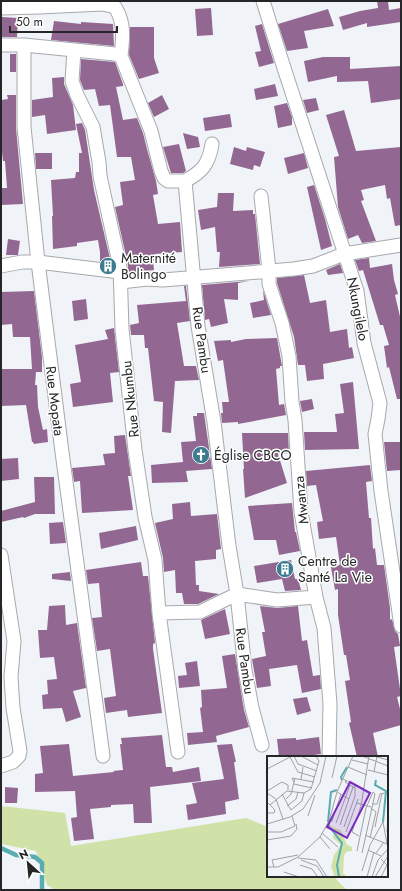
<svg xmlns="http://www.w3.org/2000/svg" width="402" height="891" viewBox="0 0 402 891" font-family="Jost,sans-serif">
<style>
.green{fill:#d0e2a7}
.lines{fill:none;stroke-linecap:round;stroke-linejoin:round}
.stream{stroke:#58acb2;stroke-width:4.5}
.building{fill:#926893}
.street-casing{stroke:#a6a9ac;stroke-width:15}
.street{stroke:#fff;stroke-width:13}
.labels{text-anchor:middle;dominant-baseline:central;stroke-width:3;stroke-linejoin:round;paint-order:stroke}
.poi-label{font-size:14px;fill:#252627;stroke:#fff;text-anchor:start}
.street-label{font-size:14px;fill:#252627;stroke:#fff}
.inset-river{fill:none;stroke:#58acb2;stroke-width:2}
.inset-road{fill:none;stroke:#9fa1a4;stroke-width:1}
.view{fill:#7b2cbf;fill-opacity:0.15;stroke:#7b2cbf;stroke-width:2}
.inset-edge{fill:none;stroke:#252627;stroke-width:2}
</style>
<rect width="100%" height="100%" fill="#f0f3f7"/>
<path class="green" d="M 1,806 L 65,813 L 71,846 L 246,818 L 268,827 L 268,876 L 333,876 L 347,890 L 55,890 L 47,885 L 36,851 L 1,844 Z"/>
<g class="lines">
<path class="stream" d="M 1,848 L 16,855 L 35,857 L 42,863 L 42,890"/>
</g>
<path class="building" d="M 377,1 L 388,1 L 389,10 L 401,8 L 401,22 L 367,27 L 367,23 L 343,30 L 339,17 L 360,11 L 378,8 Z
M 211,8 L 213,35 L 197,36 L 195,9 Z
M 328,9 L 334,26 L 304,31 L 308,48 L 287,51 L 278,24 Z
M 2,17 L 18,18 L 17,37 L 1,37 Z
M 54,21 L 81,24 L 81,22 L 113,24 L 114,46 L 51,40 Z
M 262,24 L 274,63 L 259,67 L 255,52 L 261,51 L 255,26 Z
M 130,27 L 154,27 L 154,58 L 159,73 L 139,79 L 129,55 Z
M 10,54 L 16,54 L 16,72 L 10,72 Z
M 323,57 L 350,57 L 350,69 L 401,66 L 401,99 L 371,103 L 368,81 L 337,82 L 337,76 L 308,82 L 304,61 Z
M 81,59 L 115,62 L 123,84 L 123,86 L 116,87 L 123,120 L 137,118 L 143,133 L 147,149 L 156,181 L 158,194 L 153,195 L 158,224 L 180,222 L 182,252 L 155,254 L 157,260 L 153,261 L 154,270 L 128,273 L 128,265 L 115,207 L 123,205 L 120,182 L 135,180 L 131,157 L 117,157 L 110,105 L 99,106 L 95,89 L 84,90 L 80,80 Z
M 64,77 L 64,84 L 73,105 L 76,130 L 47,134 L 45,115 L 32,117 L 32,100 L 53,97 L 52,78 Z
M 275,84 L 278,96 L 256,100 L 254,89 Z
M 7,95 L 16,95 L 16,128 L 23,204 L 1,205 L 1,188 L 7,188 L 5,161 L 3,161 L 1,143 L 1,100 L 8,99 Z
M 162,95 L 169,109 L 154,117 L 148,103 Z
M 316,98 L 319,110 L 307,113 L 303,100 Z
M 287,103 L 292,117 L 292,125 L 278,128 L 274,106 Z
M 344,110 L 356,151 L 401,147 L 401,225 L 395,226 L 390,198 L 387,199 L 385,185 L 361,190 L 364,200 L 361,201 L 376,241 L 362,243 L 358,235 L 348,239 L 338,207 L 334,157 L 339,156 L 326,115 Z
M 230,114 L 232,127 L 205,131 L 203,118 Z
M 82,123 L 85,130 L 94,190 L 111,263 L 100,261 L 100,252 L 98,240 L 77,243 L 77,246 L 53,249 L 52,216 L 53,216 L 51,180 L 75,178 L 76,172 L 79,172 L 79,153 L 82,153 L 76,124 Z
M 183,133 L 198,137 L 200,147 L 187,149 Z
M 179,144 L 186,171 L 183,173 L 171,173 L 163,147 Z
M 234,147 L 246,151 L 247,147 L 265,152 L 260,167 L 254,165 L 253,170 L 230,164 Z
M 35,153 L 52,153 L 52,169 L 36,169 Z
M 304,153 L 308,168 L 288,174 L 284,158 Z
M 314,185 L 325,219 L 332,246 L 321,250 L 307,187 Z
M 218,193 L 234,193 L 233,211 L 253,210 L 253,214 L 255,214 L 260,264 L 219,267 L 220,252 L 217,252 L 215,227 L 201,230 L 198,210 L 217,207 Z
M 8,239 L 20,241 L 18,255 L 6,255 Z
M 369,258 L 370,268 L 392,264 L 394,280 L 398,294 L 395,295 L 401,321 L 401,399 L 397,399 L 389,367 L 387,368 L 384,346 L 389,345 L 383,325 L 380,325 L 363,270 L 359,271 L 355,260 Z
M 340,264 L 343,273 L 328,275 L 326,270 Z
M 304,275 L 310,303 L 326,300 L 330,332 L 347,329 L 349,348 L 352,347 L 354,358 L 323,364 L 324,379 L 307,381 L 305,365 L 298,365 L 294,337 L 277,283 L 277,278 Z
M 249,281 L 238,283 L 238,300 L 224,299 L 228,323 L 211,327 L 209,319 L 205,320 L 202,285 Z
M 184,286 L 186,286 L 190,321 L 177,323 L 184,366 L 196,366 L 199,380 L 175,381 L 171,433 L 162,432 L 163,402 L 154,401 L 148,348 L 145,348 L 144,335 L 131,335 L 130,325 L 139,323 L 137,305 L 186,301 Z
M 263,290 L 271,315 L 253,318 L 250,303 L 264,300 Z
M 34,291 L 42,357 L 42,372 L 36,372 L 35,385 L 37,385 L 38,407 L 43,430 L 47,429 L 48,442 L 34,444 L 33,442 L 32,442 L 26,405 L 1,406 L 1,369 L 32,369 L 30,337 L 13,337 L 12,324 L 1,325 L 1,292 Z
M 86,299 L 88,319 L 74,321 L 72,301 Z
M 114,328 L 119,372 L 110,373 L 113,402 L 73,407 L 70,384 L 81,382 L 75,345 L 108,339 L 105,330 Z
M 277,338 L 282,366 L 280,366 L 280,368 L 276,369 L 279,405 L 284,404 L 286,415 L 238,424 L 238,422 L 222,423 L 221,413 L 223,413 L 222,402 L 229,402 L 223,360 L 218,361 L 214,341 L 231,340 L 231,342 L 246,339 Z
M 353,382 L 359,449 L 305,450 L 304,432 L 337,432 L 335,414 L 344,413 L 340,384 Z
M 312,399 L 314,409 L 302,412 L 300,401 Z
M 197,413 L 204,413 L 212,469 L 186,471 L 188,482 L 152,483 L 151,465 L 183,462 L 181,442 L 196,441 L 193,416 L 197,416 Z
M 242,433 L 288,433 L 289,453 L 278,454 L 287,483 L 245,498 L 243,469 L 244,469 Z
M 125,435 L 131,476 L 128,476 L 133,510 L 82,513 L 80,481 L 74,482 L 72,468 L 105,465 L 103,454 L 115,453 L 114,436 Z
M 384,442 L 401,442 L 401,470 L 387,471 Z
M 18,458 L 19,479 L 1,481 L 1,459 Z
M 370,465 L 372,481 L 366,482 L 369,518 L 371,518 L 373,549 L 375,548 L 377,565 L 384,565 L 390,608 L 390,620 L 392,619 L 395,631 L 398,634 L 400,646 L 394,647 L 401,696 L 397,697 L 401,713 L 401,725 L 373,733 L 378,757 L 357,757 L 349,723 L 351,722 L 345,681 L 350,680 L 346,655 L 344,655 L 338,615 L 338,589 L 335,590 L 331,567 L 340,565 L 336,537 L 319,539 L 317,522 L 323,521 L 316,485 L 307,486 L 306,471 Z
M 34,477 L 54,477 L 55,514 L 35,514 L 24,518 L 23,517 L 1,522 L 1,511 L 35,502 Z
M 190,502 L 191,516 L 217,514 L 221,549 L 216,550 L 216,559 L 195,561 L 196,585 L 199,585 L 199,591 L 219,594 L 198,604 L 184,604 L 182,593 L 176,593 L 175,570 L 164,572 L 163,558 L 155,523 L 173,519 L 172,504 Z
M 292,503 L 295,532 L 296,532 L 300,551 L 279,555 L 276,540 L 254,540 L 248,506 Z
M 63,522 L 66,543 L 50,544 L 49,523 Z
M 136,526 L 138,540 L 101,549 L 99,533 Z
M 291,560 L 295,579 L 298,579 L 301,590 L 285,591 L 282,579 L 257,583 L 254,566 Z
M 141,562 L 143,576 L 148,576 L 155,643 L 153,644 L 153,649 L 162,713 L 128,717 L 127,710 L 106,713 L 104,698 L 116,696 L 110,649 L 97,651 L 92,618 L 102,617 L 99,583 L 88,584 L 86,570 Z
M 70,572 L 71,581 L 52,579 L 52,574 Z
M 65,605 L 66,625 L 77,623 L 86,688 L 73,691 L 81,717 L 66,722 L 62,708 L 43,709 L 42,695 L 48,694 L 47,680 L 57,679 L 54,657 L 40,658 L 38,630 L 47,630 L 49,606 Z
M 260,606 L 277,608 L 298,606 L 302,641 L 307,640 L 313,676 L 320,675 L 321,689 L 302,693 L 297,665 L 269,669 L 271,686 L 257,688 L 252,659 L 266,656 L 262,632 L 265,632 Z
M 225,609 L 230,634 L 205,639 L 201,620 Z
M 235,654 L 244,710 L 249,727 L 216,736 L 217,742 L 188,745 L 187,733 L 203,732 L 200,708 L 202,707 L 201,690 L 227,688 L 222,656 Z
M 197,661 L 200,686 L 179,688 L 178,676 L 187,675 L 185,663 Z
M 307,697 L 311,711 L 297,715 L 293,699 Z
M 162,735 L 166,767 L 172,767 L 173,772 L 199,767 L 201,781 L 150,787 L 152,823 L 134,823 L 133,804 L 111,805 L 111,807 L 90,809 L 94,839 L 74,841 L 71,818 L 77,817 L 75,791 L 35,792 L 35,774 L 43,773 L 40,746 L 69,744 L 73,776 L 114,772 L 113,771 L 123,770 L 120,744 L 122,744 L 121,738 Z
M 319,737 L 321,754 L 300,757 L 279,757 L 277,739 L 296,738 L 296,740 Z
M 232,744 L 236,762 L 234,762 L 239,799 L 225,802 L 226,814 L 188,820 L 186,805 L 197,803 L 192,783 L 224,779 L 217,745 Z
M 5,787 L 18,788 L 17,803 L 5,803 Z"/>
<g class="lines">
<defs>
<path id="street" d="M 263,1 L 284,68 L 357,291 L 364,343 L 380,403 L 378,419 L 375,434 L 381,491 L 401,626
M 1,8 L 39,7 L 103,4 L 115,7 C 125,23 123,38 121,56
M 1,45 L 24,45 L 115,54 L 121,56 L 151,131 L 161,171 L 164,178 L 168,181 L 185,181 L 198,326 L 214,422 L 229,546 L 237,594 L 245,670 L 252,708 L 262,745
M 24,45 L 24,127 L 38,262 L 62,452 L 103,756
M 74,50 L 72,81 L 77,95 L 93,127 L 99,162 L 100,176 L 120,267 L 122,329 L 135,450 L 145,517 L 155,560 L 159,613 L 178,752
M 185,181 C 202,172 209,164 212,144
M 261,196 L 269,270 L 269,284 L 282,323 L 289,356 L 292,402 L 295,420 L 301,512 L 316,597 L 324,628 L 330,704 L 329,757
M 1,266 L 22,262 L 38,262 L 120,272
M 121,282 L 147,279 L 163,280 L 294,269 L 313,266 L 344,254 L 401,245
M 1,555 L 14,641 L 11,677 L 13,708 L 20,751 L 19,756 L 13,762 L 1,766
M 159,613 L 200,612 L 237,594 L 277,600 L 316,597"/>
</defs>
<use href="#street" class="street-casing"/>
<use href="#street" class="street"/>
</g>
<defs>
<symbol id="building-disc" viewBox="-11 -11 22 22"><circle r="9.5" fill="#3d7b91" stroke="#fff"/><path d="M-4-6H4V6H1V3H-1V6H-4ZM-2.5-4.3h1.7v1.8h-1.7ZM.8-4.3h1.7v1.8H.8ZM-2.5-1h1.7V.8h-1.7ZM.8-1h1.7V.8H.8Z" fill="#fff"/></symbol>
<symbol id="church-disc" viewBox="-11 -11 22 22"><circle r="9.5" fill="#3d7b91" stroke="#fff"/><path d="M-1.2-6h2.4v3.5h3.3v2.4h-3.3V6h-2.4V-.1h-3.3v-2.4h3.3Z" fill="#fff"/></symbol>
</defs>
<g fill-rule="evenodd">
<use href="#building-disc" x="98" y="256" width="20" height="20"/>
<use href="#church-disc" x="191" y="445" width="20" height="20"/>
<use href="#building-disc" x="275" y="559" width="20" height="20"/>
</g>
<g class="labels">
<g class="poi-label">
<text x="121" y="258">Maternité<tspan x="121" dy="16">Bolingo</tspan></text>
<text x="214" y="455">Église CBCO</text>
<text x="298" y="561">Centre de<tspan x="298" dy="16">Santé La Vie</tspan></text>
</g>
<g class="street-label">
<text transform="translate(358 309) rotate(79)">Nkungilelo</text>
<text transform="translate(202 340) rotate(82)">Rue Pambu</text>
<text transform="translate(130 399) rotate(-96)">Rue Nkumbu</text>
<text transform="translate(55 401) rotate(83)">Rue Mopata</text>
<text transform="translate(301 500) rotate(-96)">Mwanza</text>
<text transform="translate(245 661) rotate(82)">Rue Pambu</text>
</g>
</g>
<g transform="translate(267 756)">
<rect width="121" height="121" fill="#f0f3f7"/>
<path d="M 61,66 L 65,71 L 74,74 L 80,89 L 85,91 L 85,95 L 79,96 L 77,100 L 76,117 L 80,121 L 68,121 L 64,111 L 67,99 L 74,89 L 66,82 L 67,76 Z" fill="#d0e2a7"/>
<path class="inset-river" d="M 75,24 L 74,21 L 80,11M 109,24 L 108,29 L 119,35 L 116,66M 61,66 L 64,36 L 70,34M 61,69 L 75,87 L 70,109 L 72,121"/>
<path class="inset-road" d="M 27,0 L 31,8 L 50,15M 34,0 L 51,9M 95,0 L 121,10M 107,0 L 121,4M 23,1 L 31,16 L 48,21M 85,4 L 101,8M 81,11 L 100,19M 0,13 L 25,0M 101,14 L 121,19M 107,16 L 110,0M 65,22 L 70,0M 34,23 L 36,11M 76,23 L 88,29 L 88,32M 27,26 L 25,22 L 47,26M 27,28 L 45,32M 0,35 L 15,26 L 21,29 L 21,34M 70,36 L 82,43M 0,37 L 9,43 L 16,63M 15,38 L 24,54 L 35,45 L 37,37M 19,43 L 24,38 L 28,22M 0,46 L 8,54 L 7,57 L 0,57M 90,47 L 104,51M 105,48 L 110,48 L 113,38 L 118,37M 3,49 L 20,35 L 37,37 L 44,33 L 52,5 L 49,0M 20,50 L 29,43 L 31,36M 41,60 L 48,39M 62,65 L 65,65 L 74,38M 116,66 L 121,93M 69,67 L 83,29M 0,68 L 23,61 L 36,53 L 53,27 L 59,0M 73,69 L 86,31M 77,71 L 88,40 L 88,32 L 78,26 L 80,24M 108,71 L 115,37M 0,76 L 14,76 L 28,70 L 25,60M 79,76 L 91,43M 120,76 L 121,58M 55,77 L 71,91M 98,79 L 120,88M 92,80 L 85,76 L 94,50 L 102,0M 53,81 L 63,93M 103,82 L 109,56 L 104,52M 0,84 L 24,80 L 30,73 L 29,68M 101,94 L 114,100M 90,95 L 99,52 L 106,36M 95,97 L 108,38 L 106,36M 109,97 L 117,86M 31,102 L 49,104 L 60,121M 34,104 L 50,110 L 57,121M 33,109 L 45,113 L 51,121M 0,111 L 11,111 L 31,101 L 53,81 L 62,65 L 70,36 L 86,0M 7,111 L 5,104 L 31,99M 95,115 L 103,89 L 116,66M 17,116 L 32,121M 100,121 L 107,96M 105,121 L 111,104 L 121,93M 108,121 L 121,100M 114,121 L 120,109 L 114,103"/>
<path class="view" d="M 83,26 L 103,37 L 80,82 L 60,71 Z"/>
<rect width="121" height="121" class="inset-edge"/>
</g>
<rect width="402" height="891" fill="none" stroke="#252627" stroke-width="4"/>
<g transform="translate(28 863) rotate(333)" stroke="#ffffff" stroke-width="3" paint-order="stroke">
<path d="M0-3L7 15L0 10L-7 15Z" fill="#252627"/>
<text y="-6" font-size="11" font-weight="bold" text-anchor="middle" fill="#252627">N</text>
</g>
<path d="M10 26v6h107v-6" fill="none" stroke="#252627" stroke-width="2"/>
<text x="16" y="26" font-size="12" fill="#252627" stroke="#ffffff" stroke-width="3" paint-order="stroke">50 m</text>
</svg>
